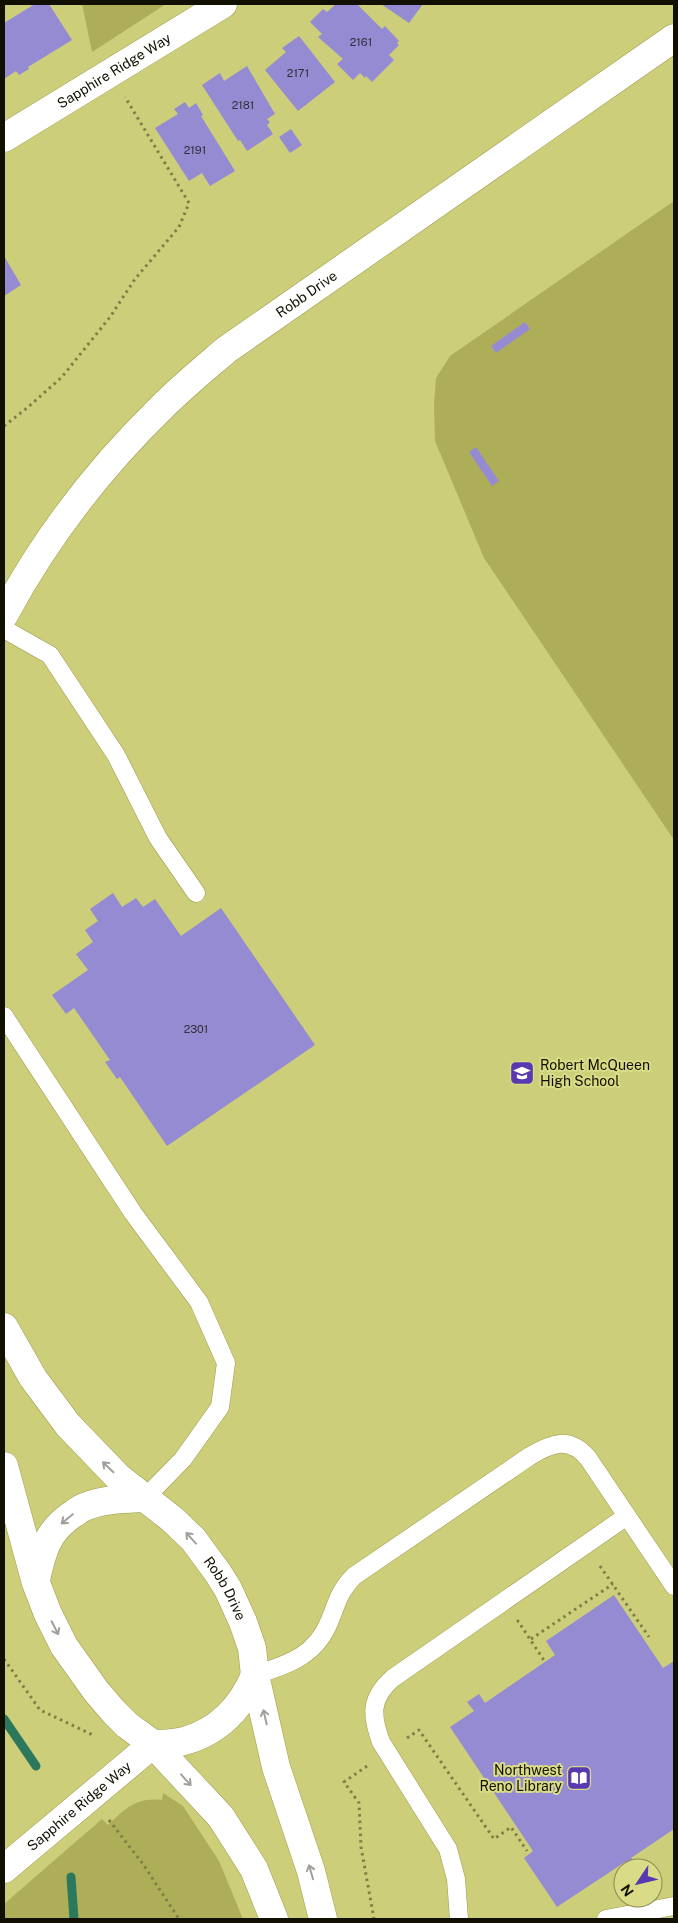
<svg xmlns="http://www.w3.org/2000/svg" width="678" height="1923" viewBox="0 0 678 1923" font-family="'Public Sans',sans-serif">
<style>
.green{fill:#aeae58}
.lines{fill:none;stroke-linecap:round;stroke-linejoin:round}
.stream{stroke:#2c785c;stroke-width:9}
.building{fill:#948bd3}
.service-casing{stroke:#9c9c49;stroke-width:19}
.minor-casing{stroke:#9c9c49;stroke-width:29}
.tertiary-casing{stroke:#9c9c49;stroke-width:29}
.path{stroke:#7e7f47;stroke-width:3;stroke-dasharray:2.5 4;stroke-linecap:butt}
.service{stroke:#fff;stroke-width:18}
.minor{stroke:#fff;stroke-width:28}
.tertiary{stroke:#fff;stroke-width:28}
.oneway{stroke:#a09f99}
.labels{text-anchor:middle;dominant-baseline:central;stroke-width:4;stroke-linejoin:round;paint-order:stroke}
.number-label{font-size:11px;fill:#322f35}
.street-label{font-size:14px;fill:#111000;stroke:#d9db87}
.poi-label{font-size:14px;fill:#111000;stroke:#d9db87;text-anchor:start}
</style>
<rect width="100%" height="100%" fill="#cdce7a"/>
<path class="green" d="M 82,4 L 166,4 L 92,52 Z
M 674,201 L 674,840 L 484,558 L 435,441 L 434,404 L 436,378 L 450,356 Z
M 163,1793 L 183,1806 L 219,1861 L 243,1919 L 4,1919 L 4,1904 L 102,1819 L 108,1825 C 125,1809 136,1797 162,1800 Z"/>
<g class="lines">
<path class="stream" d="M 4,1719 L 36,1766
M 71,1877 L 74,1919"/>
</g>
<path class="building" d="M 35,4 L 49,4 L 72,40 L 28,67 L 29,69 L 19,75 L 16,71 L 4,79 L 4,23 Z
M 336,4 L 357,4 L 382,29 L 385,26 L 399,41 L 397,43 L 399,45 L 389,55 L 394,60 L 372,82 L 366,76 L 365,78 L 360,73 L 353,80 L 337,64 L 343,59 L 318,37 L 322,34 L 310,22 L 323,9 L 327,12 Z
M 381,4 L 423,4 L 409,23 Z
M 299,36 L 335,82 L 298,111 L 265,70 L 286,52 L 282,48 Z
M 247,66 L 275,114 L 267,119 L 270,122 L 267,125 L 273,134 L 247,151 L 240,140 L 238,141 L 202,85 L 220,73 L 224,81 Z
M 185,102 L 189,108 L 196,103 L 203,115 L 201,116 L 235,171 L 210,186 L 202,173 L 189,181 L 155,128 L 178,114 L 174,109 Z
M 291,129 L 302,145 L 290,153 L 279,137 Z
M 4,256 L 21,285 L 4,296 Z
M 525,322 L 530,329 L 496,353 L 491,346 Z
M 476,447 L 499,481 L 492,486 L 469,452 Z
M 113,893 L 122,907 L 136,898 L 143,907 L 155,899 L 181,936 L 221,908 L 315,1045 L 167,1146 L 120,1077 L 117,1079 L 105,1062 L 110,1060 L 74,1008 L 66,1014 L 52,995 L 88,970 L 76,954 L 93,942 L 85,930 L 98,921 L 90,909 Z
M 614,1595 L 663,1668 L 674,1661 L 674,1829 L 631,1858 L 635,1863 L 628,1868 L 625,1862 L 557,1907 L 524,1858 L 533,1851 L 450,1727 L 474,1711 L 467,1702 L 479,1694 L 485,1703 L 555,1655 L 546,1641 Z"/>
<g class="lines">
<defs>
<path id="service" d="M 4,629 L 50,655 L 116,755 L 158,838 L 196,893
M 4,1016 L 133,1213 L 199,1302 L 226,1363 L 220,1407 L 183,1459 L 145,1498
M 255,1675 C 289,1664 316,1656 330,1620 C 338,1600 339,1592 354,1576 L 530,1456 C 552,1443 569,1436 588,1458 L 674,1586
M 459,1919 L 456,1879 L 448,1849 L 381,1742 C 371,1715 370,1698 393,1678 L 627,1516
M 606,1919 L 674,1906"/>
<g id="minor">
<path id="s1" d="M 4,138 L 223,4"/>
<path id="s2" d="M 4,1869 L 153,1744"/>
</g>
<g id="tertiary">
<path id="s3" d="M 4,615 C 46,537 100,467 163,406 C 183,386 205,368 226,350 L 674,38"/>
<path id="s4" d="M 4,1327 L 33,1378 L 68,1425 L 118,1477 L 172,1519 L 193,1539 L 218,1573 L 228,1589 L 243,1622 L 252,1648 L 255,1675 L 276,1767 L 311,1871 L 323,1919"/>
<path d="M 4,1466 L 36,1583 L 48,1614 L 64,1646 L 96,1691 L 114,1712 L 127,1725 L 153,1744 L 221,1817 L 254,1869 L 274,1919"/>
<path d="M 36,1580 C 42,1551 48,1530 73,1514 C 78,1511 82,1507 87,1506 C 105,1499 126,1499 145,1498"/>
<path d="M 153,1744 C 163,1744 174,1744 184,1741 C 218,1732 242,1707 255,1675"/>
</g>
</defs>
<use href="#service" class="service-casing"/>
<use href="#minor" class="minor-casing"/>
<use href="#tertiary" class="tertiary-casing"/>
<path class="path" d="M 4,426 L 27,408 L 62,377 L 110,317 L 135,279 L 179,227 L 189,203 L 125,97
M 600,1566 L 649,1637
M 517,1622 L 518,1621 L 545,1662
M 531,1639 L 613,1584
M 4,1659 L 40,1710 L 93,1735
M 407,1738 L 419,1730 L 494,1839 L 511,1827 L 527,1851
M 367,1766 L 344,1782 L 359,1803 L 361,1847 L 374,1919
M 109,1820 L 143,1864 L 179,1919"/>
<use href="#service" class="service"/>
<use href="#minor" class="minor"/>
<use href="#tertiary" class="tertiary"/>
</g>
<defs><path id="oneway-shaft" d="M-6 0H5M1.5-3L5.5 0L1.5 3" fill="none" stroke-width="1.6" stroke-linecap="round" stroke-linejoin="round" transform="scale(1.25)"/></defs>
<g class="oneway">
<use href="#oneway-shaft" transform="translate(108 1467) rotate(-136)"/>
<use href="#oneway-shaft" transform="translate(67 1519) rotate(140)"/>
<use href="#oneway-shaft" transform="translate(191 1538) rotate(-132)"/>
<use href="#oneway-shaft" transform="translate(55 1628) rotate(63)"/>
<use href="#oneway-shaft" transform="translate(265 1717) rotate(-103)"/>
<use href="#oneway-shaft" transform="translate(186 1780) rotate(48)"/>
<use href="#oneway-shaft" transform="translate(311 1872) rotate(-106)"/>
</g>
<defs>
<symbol id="school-square" viewBox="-11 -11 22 22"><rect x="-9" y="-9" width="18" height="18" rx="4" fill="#5839b1" stroke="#d9db87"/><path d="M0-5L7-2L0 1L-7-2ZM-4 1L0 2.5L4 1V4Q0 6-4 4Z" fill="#fff"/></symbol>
<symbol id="library-square" viewBox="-11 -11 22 22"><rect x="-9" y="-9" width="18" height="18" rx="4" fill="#5839b1" stroke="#d9db87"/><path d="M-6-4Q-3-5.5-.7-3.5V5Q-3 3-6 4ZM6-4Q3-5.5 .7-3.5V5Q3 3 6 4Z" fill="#fff"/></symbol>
</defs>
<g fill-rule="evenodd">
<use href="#school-square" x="508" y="1059" width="28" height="28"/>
<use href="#library-square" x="565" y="1764" width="28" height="28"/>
</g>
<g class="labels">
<g class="number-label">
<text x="361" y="42">2161</text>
<text x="298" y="73">2171</text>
<text x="243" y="105">2181</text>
<text x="195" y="150">2191</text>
<text x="196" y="1029">2301</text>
</g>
<g class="street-label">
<text stroke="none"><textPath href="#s1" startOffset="129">Sapphire Ridge Way</textPath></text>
<text stroke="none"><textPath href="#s3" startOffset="446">Robb Drive</textPath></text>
<text stroke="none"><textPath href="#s4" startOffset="346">Robb Drive</textPath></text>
<text stroke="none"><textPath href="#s2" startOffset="98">Sapphire Ridge Way</textPath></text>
</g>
<g class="poi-label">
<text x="540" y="1065">Robert McQueen<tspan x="540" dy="16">High School</tspan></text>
<text x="562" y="1770" text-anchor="end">Northwest<tspan x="562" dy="16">Reno Library</tspan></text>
</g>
</g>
<rect width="678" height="1923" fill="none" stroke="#111000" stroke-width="10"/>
<g transform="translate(638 1883) rotate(235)"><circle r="24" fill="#d9db87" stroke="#898a51"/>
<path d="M0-4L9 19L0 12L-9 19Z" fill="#5839b1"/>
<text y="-8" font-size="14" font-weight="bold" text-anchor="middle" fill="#111000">N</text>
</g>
</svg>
